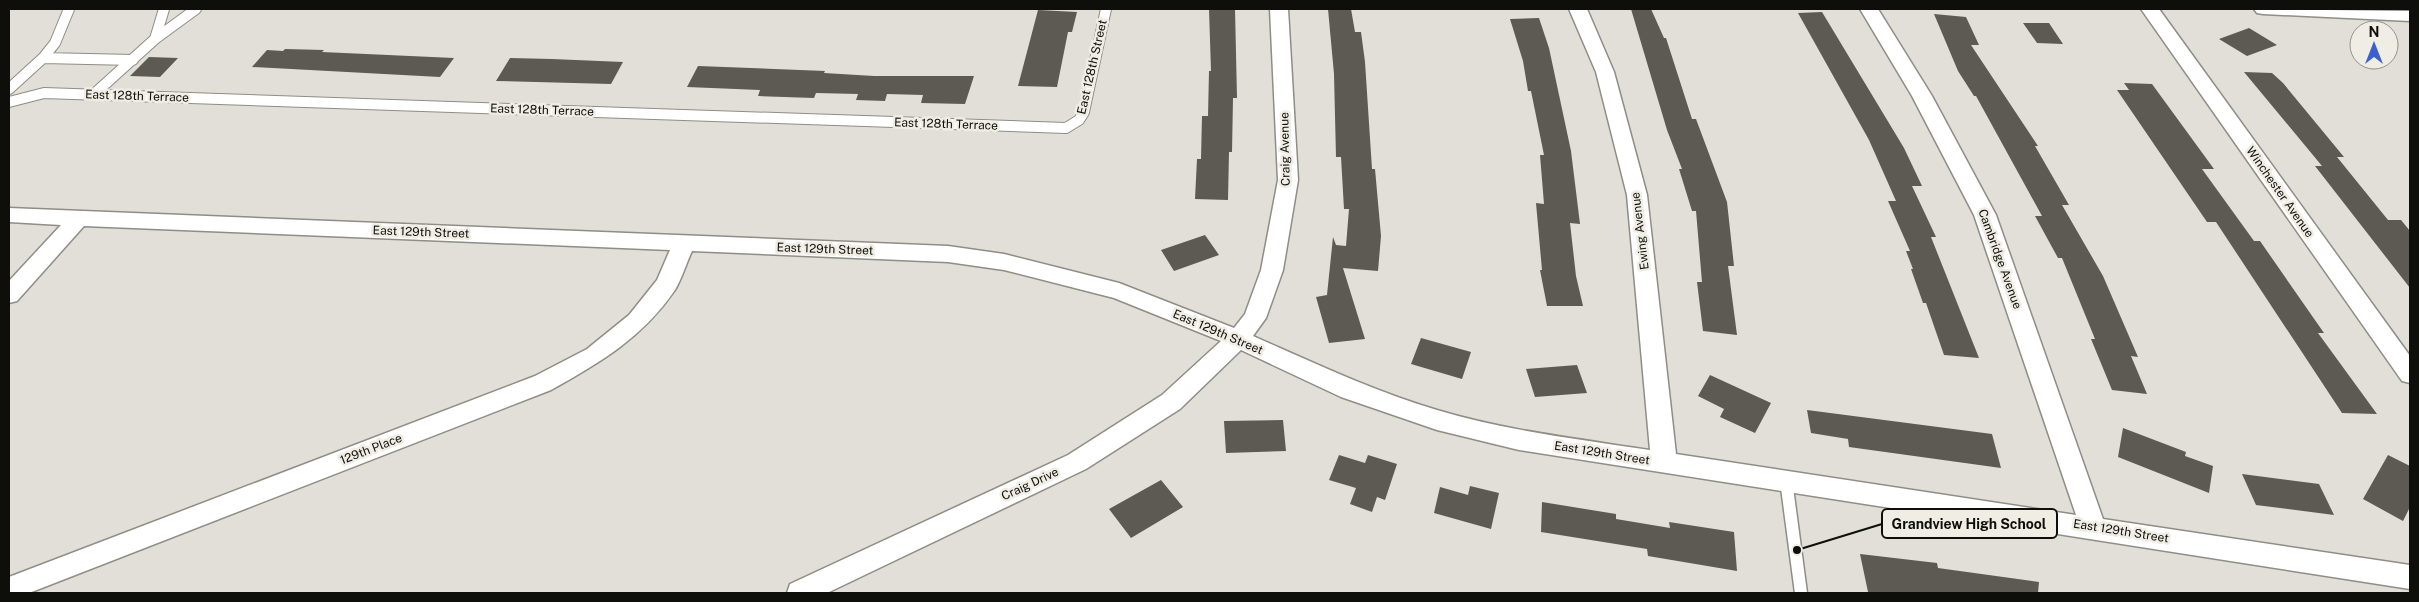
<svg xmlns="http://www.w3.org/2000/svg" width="2419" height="602" viewBox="0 0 2419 602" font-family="'Public Sans',sans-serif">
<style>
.building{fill:#5c5a53}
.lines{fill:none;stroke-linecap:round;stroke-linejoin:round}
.lane-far1-casing{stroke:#8f8d85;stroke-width:12}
.lane-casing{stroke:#8f8d85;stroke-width:15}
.street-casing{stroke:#8f8d85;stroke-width:3}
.lane-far1{stroke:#fff;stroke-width:10}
.lane{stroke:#fff;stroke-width:12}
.street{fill:#fff;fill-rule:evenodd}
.labels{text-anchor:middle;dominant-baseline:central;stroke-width:5;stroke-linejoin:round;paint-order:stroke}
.street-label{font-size:12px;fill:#0e0e0b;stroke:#efede4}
.leader{fill:none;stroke:#0e0e0b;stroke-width:2}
.callout-dot{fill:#0e0e0b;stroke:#efede4;stroke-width:2}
.callout{fill:#efede4;stroke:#0e0e0b;stroke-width:2}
.callout-label{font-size:14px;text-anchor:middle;font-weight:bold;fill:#0e0e0b}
</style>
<rect width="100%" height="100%" fill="#e1dfd7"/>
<path class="building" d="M 1209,9 L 1235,9 L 1237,98 L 1233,98 L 1232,152 L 1229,152 L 1228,200 L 1195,199 L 1197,159 L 1201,159 L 1202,116 L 1208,116 L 1209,71 L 1211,71 Z
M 1328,9 L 1351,9 L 1355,32 L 1361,32 L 1365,62 L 1372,169 L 1375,169 L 1381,236 L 1378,271 L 1343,268 L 1365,339 L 1329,343 L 1316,297 L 1327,295 L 1333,237 L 1336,245 L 1346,246 L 1349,209 L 1344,209 L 1341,157 L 1336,157 L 1334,74 Z
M 1631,9 L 1651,9 L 1664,38 L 1666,38 L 1692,119 L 1696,119 L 1727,202 L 1734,266 L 1728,266 L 1737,335 L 1703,331 L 1697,282 L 1702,282 L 1696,211 L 1692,211 L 1679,169 L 1682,169 L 1667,130 Z
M 1038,10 L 1077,12 L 1072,32 L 1068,32 L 1057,87 L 1018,86 Z
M 1822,12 L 1904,148 L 1922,186 L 1912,186 L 1936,237 L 1931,237 L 1979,358 L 1944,355 L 1926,303 L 1923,303 L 1911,269 L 1913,269 L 1906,251 L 1910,251 L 1888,201 L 1896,201 L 1869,140 L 1798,13 Z
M 1934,14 L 1966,17 L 1979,45 L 1971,45 L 2038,146 L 2035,146 L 2069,205 L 2062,205 L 2103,276 L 2138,357 L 2131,356 L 2147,394 L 2112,390 L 2091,339 L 2095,339 L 2062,258 L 2058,258 L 2035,216 L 2042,216 L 1976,96 L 1974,96 L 1958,71 Z
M 1539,18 L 1549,48 L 1571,151 L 1580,224 L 1570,223 L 1576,276 L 1583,306 L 1547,306 L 1540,270 L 1542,270 L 1536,203 L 1544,204 L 1540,155 L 1544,155 L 1531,91 L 1528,91 L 1523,61 L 1510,19 Z
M 2023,23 L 2049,23 L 2063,44 L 2037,43 Z
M 2249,28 L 2277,45 L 2247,56 L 2219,39 Z
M 285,49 L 324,50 L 322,52 L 454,58 L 440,77 L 252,67 L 267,50 L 283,51 Z
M 149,57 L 178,58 L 160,77 L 130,76 Z
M 510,58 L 552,59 L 623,62 L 611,84 L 496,81 Z
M 698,66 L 825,71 L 824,73 L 874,76 L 974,76 L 965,104 L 921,103 L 923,95 L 887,94 L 885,101 L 856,100 L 858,94 L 816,93 L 814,98 L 758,96 L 760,90 L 687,87 Z
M 2244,72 L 2272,73 L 2283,83 L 2344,157 L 2337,157 L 2388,220 L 2401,220 L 2410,231 L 2410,288 L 2315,166 L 2322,166 Z
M 2124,83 L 2152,84 L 2214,169 L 2202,169 L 2254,241 L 2260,241 L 2324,333 L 2318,333 L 2377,414 L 2342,413 L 2216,222 L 2207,222 L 2117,90 L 2129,90 Z
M 1205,235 L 1219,255 L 1174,271 L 1161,250 Z
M 1421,338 L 1471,352 L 1462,379 L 1411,364 Z
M 1577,365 L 1587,393 L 1535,397 L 1526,369 Z
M 1710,375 L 1771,403 L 1755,433 L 1720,417 L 1724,409 L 1698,396 Z
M 1807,410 L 1992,434 L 2001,468 L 1849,447 L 1848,439 L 1811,433 Z
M 1283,420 L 1286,451 L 1226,453 L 1224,421 Z
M 2123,428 L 2186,452 L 2185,456 L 2213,466 L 2209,493 L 2118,457 Z
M 1339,455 L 1365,463 L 1368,455 L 1397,464 L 1385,500 L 1377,497 L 1372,512 L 1350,504 L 1356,488 L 1329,480 Z
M 2388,455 L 2410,466 L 2410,507 L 2403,521 L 2363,499 Z
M 2242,474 L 2319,484 L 2334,515 L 2256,505 Z
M 1161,480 L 1183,507 L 1131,538 L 1109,509 Z
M 1470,486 L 1499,493 L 1491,529 L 1434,513 L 1440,487 L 1468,495 Z
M 1542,502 L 1616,514 L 1616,519 L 1670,528 L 1669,522 L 1734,532 L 1737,571 L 1648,556 L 1647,549 L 1541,532 Z
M 1860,554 L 1937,563 L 1938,568 L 2039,582 L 2038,593 L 1868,592 Z"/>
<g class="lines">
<defs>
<path id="lane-far1" d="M 155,39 L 164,9
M 43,58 L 133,60
M 9,89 L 43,58 L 55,43 L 69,9
M 93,95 L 155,39 L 196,9
M 9,102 L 44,93 L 1066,128 L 1079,120 L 1084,112 L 1106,9"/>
<path id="lane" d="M 1786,480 L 1801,593"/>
<path id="street" d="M 1270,9 L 1288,9 L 1298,180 L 1283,270 L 1266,318 L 1253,336 C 1314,363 1373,391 1437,410 C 1507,431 1579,439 1650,450 L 1627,195 L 1596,72 L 1569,9 L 1587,9 L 1614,72 L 1647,195 L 1676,454 L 2076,515 L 1974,215 L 1912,96 L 1860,9 L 1878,9 L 1932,96 L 1996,215 L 2103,519 L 2410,565 L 2410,589 L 1519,450 L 1437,430 L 1341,397 L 1241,350 L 1180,409 L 1086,469 L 827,593 L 787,593 L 790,584 L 1068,455 L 1162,395 L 1221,341 L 1114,298 L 1004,270 L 948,262 L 692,251 C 686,264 682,278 675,290 C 642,338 601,362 551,390 L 29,593 L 9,593 L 9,577 L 535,376 L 587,349 L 629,315 L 657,280 L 670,250 L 84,226 L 17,301 L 9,303 L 9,281 L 61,225 L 9,222 L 9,208 L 948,246 L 1004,254 L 1119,283 L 1234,328 L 1245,314 L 1261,270 L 1278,180 Z
M 2141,9 L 2159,9 L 2410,356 L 2410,383 L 2402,381 Z
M 2254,9 L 2410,11 L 2410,21 L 2263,14 L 2257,13 Z"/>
</defs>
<use href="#lane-far1" class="lane-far1-casing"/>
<use href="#lane" class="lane-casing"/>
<use href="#street" class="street-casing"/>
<use href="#lane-far1" class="lane-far1"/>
<use href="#lane" class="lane"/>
<use href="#street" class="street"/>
</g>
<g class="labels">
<g class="street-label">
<text transform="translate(1092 67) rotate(-77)">East 128th Street</text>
<text transform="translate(137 96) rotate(2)">East 128th Terrace</text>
<text transform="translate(542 110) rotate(2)">East 128th Terrace</text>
<text transform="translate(946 124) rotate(2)">East 128th Terrace</text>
<text transform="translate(1285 149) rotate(-91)">Craig Avenue</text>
<text transform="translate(2280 192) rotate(55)">Winchester Avenue</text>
<text transform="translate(1640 231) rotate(-97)">Ewing Avenue</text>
<text transform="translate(421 232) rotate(2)">East 129th Street</text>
<text transform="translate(825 249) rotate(2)">East 129th Street</text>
<text transform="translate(2000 259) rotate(70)">Cambridge Avenue</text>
<text transform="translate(1218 332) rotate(23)">East 129th Street</text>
<text transform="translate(371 449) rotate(-21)">129th Place</text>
<text transform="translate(1602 453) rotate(9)">East 129th Street</text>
<text transform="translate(1030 484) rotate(-25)">Craig Drive</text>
<text transform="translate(2121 531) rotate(9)">East 129th Street</text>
</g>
</g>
<path class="leader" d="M1797 550L1882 524"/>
<circle class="callout-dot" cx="1797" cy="550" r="5"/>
<rect class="callout" x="1882" y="509" width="175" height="29" rx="5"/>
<g class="callout-label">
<text x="1969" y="529">Grandview High School</text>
</g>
<rect width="2419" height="602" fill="none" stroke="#0e0e0b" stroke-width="20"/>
<g transform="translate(2374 45)"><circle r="24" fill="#efede4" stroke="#95948d"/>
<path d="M0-4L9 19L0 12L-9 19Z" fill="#3b5fd1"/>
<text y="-8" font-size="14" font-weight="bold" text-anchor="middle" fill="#0e0e0b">N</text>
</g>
</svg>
